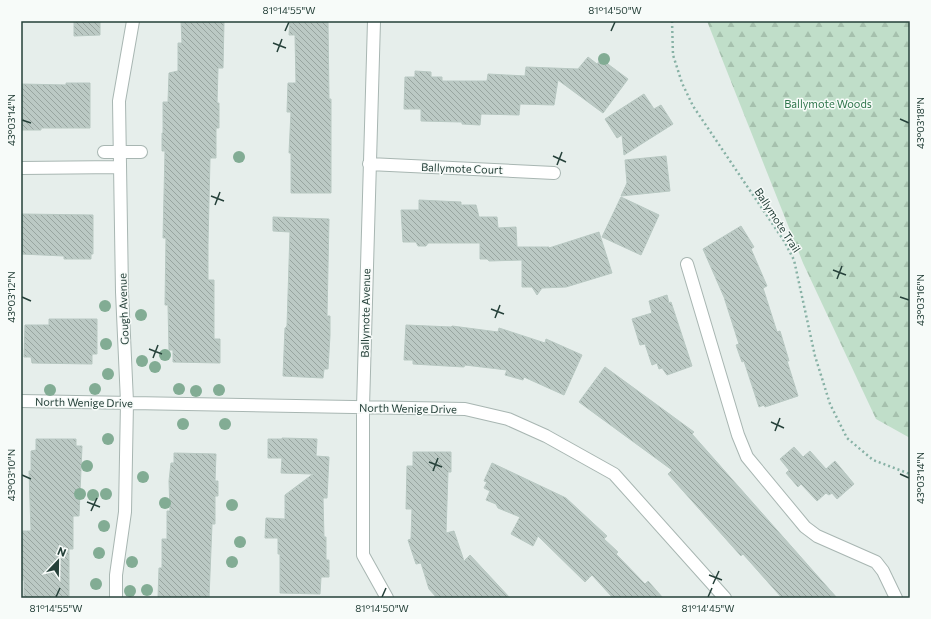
<svg xmlns="http://www.w3.org/2000/svg" width="931" height="619" viewBox="0 0 931 619" font-family="Commissioner,sans-serif">
<style>
.forest{fill:url(#forest-firs)}
.building{fill:url(#building-back-hatch);stroke:#b8c8c2}
.lines{fill:none;stroke-linecap:round;stroke-linejoin:round}
.minor-casing{stroke:#a8b6b2;stroke-width:14}
.path{stroke:#87b1a5;stroke-width:2.5;stroke-dasharray:2 3;stroke-linecap:butt}
.minor{stroke:#fff;stroke-width:12}
.tree{fill:#82ac94}
.ticks{fill:none;stroke:#254039;stroke-width:1.5}
.labels{text-anchor:middle;dominant-baseline:central;stroke-width:3;stroke-linejoin:round;paint-order:stroke}
.park-label{font-size:11px;fill:#30764c;stroke:#f7fbf9}
.street-label{font-size:11px;fill:#254039;stroke:#f7fbf9}
.neatline{fill:none;stroke:#254039;stroke-width:1.5}
.ticks-label{font-size:10px;text-anchor:middle;fill:#254039}
</style>
<defs>
<pattern id="forest-firs" width="22" height="20" patternUnits="userSpaceOnUse"><rect width="22" height="20" fill="#c0dec9"/><path d="M5 1l3.5 6h-7zM16 11l3.5 6h-7z" fill="#a5c0ad"/></pattern>
<pattern id="building-back-hatch" width="6" height="6" patternUnits="userSpaceOnUse"><rect width="6" height="6" fill="#bbc9c4"/><path d="M-1 5l2 2M0 0l6 6M5-1l2 2" fill="none" stroke="#98a5a0"/></pattern>
</defs>
<rect width="100%" height="100%" fill="#e6eeeb"/>
<path class="forest" d="M 707,21 L 910,21 L 910,438 L 876,419 L 803,263 Z"/>
<path class="building" d="M 74,21 L 100,21 L 100,35 L 74,36 Z
M 181,21 L 224,21 L 223,68 L 218,68 L 217,103 L 219,103 L 219,128 L 216,128 L 216,158 L 210,158 L 208,244 L 208,280 L 214,280 L 214,339 L 220,339 L 220,363 L 173,362 L 173,350 L 169,350 L 168,305 L 165,305 L 166,238 L 163,238 L 165,151 L 162,151 L 162,133 L 163,133 L 163,102 L 168,102 L 169,73 L 178,71 L 178,43 L 182,43 Z
M 290,21 L 328,21 L 329,99 L 331,99 L 331,193 L 291,193 L 291,153 L 289,153 L 291,112 L 287,112 L 288,83 L 296,83 L 295,35 L 289,35 Z
M 588,57 L 597,64 L 601,59 L 628,79 L 603,113 L 558,80 L 554,105 L 520,104 L 519,115 L 481,114 L 480,125 L 462,124 L 462,122 L 421,121 L 421,109 L 404,109 L 405,77 L 415,77 L 415,71 L 431,72 L 431,77 L 442,77 L 442,81 L 487,81 L 488,74 L 525,76 L 526,67 L 578,69 Z
M 66,83 L 90,83 L 90,128 L 41,128 L 41,130 L 21,130 L 21,84 L 66,85 Z
M 644,94 L 654,109 L 661,105 L 673,124 L 624,155 L 622,135 L 617,138 L 605,119 Z
M 666,156 L 670,191 L 621,196 L 627,183 L 625,160 Z
M 621,197 L 659,215 L 641,255 L 602,237 Z
M 419,200 L 461,202 L 461,205 L 476,205 L 479,217 L 497,217 L 498,228 L 516,227 L 517,247 L 549,247 L 549,248 L 599,232 L 612,273 L 566,287 L 542,288 L 537,295 L 532,287 L 522,287 L 522,260 L 489,261 L 487,259 L 480,259 L 480,243 L 428,243 L 426,246 L 418,246 L 416,242 L 403,242 L 401,210 L 419,210 Z
M 21,214 L 93,215 L 93,254 L 91,254 L 91,259 L 64,259 L 64,256 L 21,254 Z
M 273,217 L 329,219 L 327,316 L 330,316 L 330,335 L 328,369 L 324,369 L 323,378 L 283,376 L 285,328 L 287,326 L 290,232 L 273,231 Z
M 741,226 L 754,247 L 751,249 L 767,286 L 763,288 L 777,332 L 780,331 L 789,361 L 787,361 L 798,396 L 765,407 L 764,405 L 759,407 L 744,361 L 742,362 L 736,345 L 739,344 L 724,297 L 703,249 Z
M 667,295 L 669,303 L 671,302 L 692,366 L 667,375 L 662,368 L 659,369 L 657,363 L 652,365 L 645,344 L 640,345 L 632,319 L 652,313 L 649,301 Z
M 49,319 L 97,319 L 97,354 L 92,354 L 92,364 L 32,363 L 31,357 L 24,357 L 25,325 L 49,325 Z
M 406,325 L 451,327 L 452,326 L 498,332 L 499,328 L 545,343 L 546,339 L 582,355 L 564,395 L 524,377 L 523,380 L 505,375 L 507,370 L 465,365 L 464,367 L 413,364 L 413,360 L 404,360 Z
M 605,367 L 694,432 L 692,434 L 837,598 L 782,598 L 743,554 L 741,556 L 668,474 L 672,470 L 579,402 Z
M 282,438 L 317,439 L 316,456 L 329,457 L 327,498 L 323,498 L 324,537 L 326,537 L 326,560 L 329,560 L 329,577 L 321,577 L 320,594 L 280,593 L 280,554 L 278,554 L 278,538 L 265,538 L 266,518 L 285,519 L 285,495 L 313,474 L 281,473 L 282,458 L 268,458 L 268,439 L 282,439 Z
M 36,439 L 76,439 L 76,446 L 82,446 L 79,516 L 73,516 L 73,549 L 69,549 L 69,598 L 24,598 L 24,580 L 21,580 L 21,531 L 31,531 L 29,471 L 31,471 L 31,451 L 36,450 Z
M 794,447 L 803,457 L 810,451 L 826,469 L 835,461 L 854,484 L 837,499 L 832,493 L 829,495 L 826,493 L 817,501 L 801,484 L 798,487 L 786,473 L 789,470 L 780,459 Z
M 413,452 L 451,452 L 451,472 L 448,472 L 446,533 L 454,531 L 464,561 L 470,555 L 510,598 L 437,598 L 429,589 L 421,563 L 416,564 L 408,540 L 411,539 L 412,509 L 406,509 L 407,466 L 413,466 Z
M 174,453 L 216,454 L 215,481 L 218,481 L 218,496 L 215,496 L 215,524 L 212,524 L 209,598 L 158,598 L 159,568 L 162,568 L 162,539 L 167,539 L 167,511 L 170,511 L 169,481 L 171,463 L 174,463 Z
M 492,463 L 566,498 L 607,536 L 604,539 L 618,552 L 616,554 L 645,584 L 648,581 L 663,598 L 613,598 L 592,575 L 585,582 L 538,536 L 533,546 L 511,534 L 520,517 L 498,508 L 496,504 L 486,500 L 490,491 L 484,488 L 487,482 L 484,481 Z"/>
<g class="lines">
<defs>
<path id="minor" d="M 374,21 L 363,407 L 363,555 L 387,598
M 104,152 L 141,152
M 369,164 L 554,173
M 21,168 L 120,167
M 687,264 L 738,435 L 747,457 L 805,527 L 817,536 L 876,562 L 883,571 L 896,598
M 21,401 L 465,409 L 508,419 L 546,436 L 614,474 L 725,598
M 116,598 L 116,575 L 125,512 L 127,402 L 122,292 L 119,101 L 133,21"/>
</defs>
<use href="#minor" class="minor-casing"/>
<path class="path" d="M 672,21 L 673,55 L 682,83 L 693,106 L 784,241 L 794,260 L 815,356 L 830,404 L 847,438 L 873,460 L 910,474"/>
<use href="#minor" class="minor"/>
</g>
<g class="tree">
<circle cx="604" cy="59" r="6"/>
<circle cx="239" cy="157" r="6"/>
<circle cx="105" cy="306" r="6"/>
<circle cx="141" cy="315" r="6"/>
<circle cx="106" cy="344" r="6"/>
<circle cx="165" cy="355" r="6"/>
<circle cx="142" cy="361" r="6"/>
<circle cx="155" cy="367" r="6"/>
<circle cx="108" cy="374" r="6"/>
<circle cx="95" cy="389" r="6"/>
<circle cx="179" cy="389" r="6"/>
<circle cx="50" cy="390" r="6"/>
<circle cx="219" cy="390" r="6"/>
<circle cx="196" cy="391" r="6"/>
<circle cx="183" cy="424" r="6"/>
<circle cx="225" cy="424" r="6"/>
<circle cx="108" cy="439" r="6"/>
<circle cx="87" cy="466" r="6"/>
<circle cx="143" cy="477" r="6"/>
<circle cx="80" cy="494" r="6"/>
<circle cx="106" cy="494" r="6"/>
<circle cx="93" cy="495" r="6"/>
<circle cx="165" cy="503" r="6"/>
<circle cx="232" cy="505" r="6"/>
<circle cx="104" cy="526" r="6"/>
<circle cx="240" cy="542" r="6"/>
<circle cx="99" cy="553" r="6"/>
<circle cx="132" cy="562" r="6"/>
<circle cx="232" cy="562" r="6"/>
<circle cx="96" cy="584" r="6"/>
<circle cx="147" cy="590" r="6"/>
<circle cx="130" cy="591" r="6"/>
</g>
<path class="ticks" d="M 285,31 L 289,22M 611,31 L 615,22M 273,43 L 286,48M 277,52 L 282,39M 900,119 L 909,123M 22,120 L 31,123M 553,156 L 566,162M 557,165 L 562,152M 211,196 L 224,201M 215,205 L 220,192M 833,270 L 846,275M 837,279 L 842,266M 22,297 L 31,301M 900,297 L 909,300M 491,309 L 504,314M 495,318 L 500,305M 149,349 L 162,354M 153,358 L 158,345M 771,422 L 784,428M 775,431 L 780,418M 429,462 L 442,467M 433,471 L 438,458M 900,474 L 909,478M 22,475 L 31,479M 87,502 L 100,507M 91,511 L 97,498M 709,575 L 722,580M 713,584 L 719,571M 56,597 L 60,588M 382,597 L 386,588M 708,597 L 712,588"/>
<g class="labels">
<g class="park-label">
<text x="828" y="103">Ballymote Woods</text>
</g>
<g class="street-label">
<text transform="translate(462 168) rotate(2)">Ballymote Court</text>
<text transform="translate(778 220) rotate(57)">Ballymote Trail</text>
<text transform="translate(123 309) rotate(-92)">Gough Avenue</text>
<text transform="translate(365 313) rotate(-89)">Ballymote Avenue</text>
<text transform="translate(84 402) rotate(1)">North Wenige Drive</text>
<text transform="translate(408 408) rotate(1)">North Wenige Drive</text>
</g>
</g>
<rect width="931" height="619" fill="none" stroke="#f7fbf9" stroke-width="44"/>
<g transform="translate(58 561) rotate(22)" stroke="#f7fbf9" stroke-width="3" paint-order="stroke">
<path d="M0-3L7 15L0 10L-7 15Z" fill="#254039"/>
<text y="-6" font-size="11" font-weight="bold" text-anchor="middle" fill="#254039">N</text>
</g>
<rect x="22" y="22" width="887" height="575" class="neatline"/>
<g class="ticks-label">
<text x="289" y="14">81°14'55"W</text>
<text x="615" y="14">81°14'50"W</text>
<text transform="translate(11 120) rotate(-90)" y="4">43°03'14"N</text>
<text transform="translate(920 123) rotate(-90)" y="4">43°03'18"N</text>
<text transform="translate(11 297) rotate(-90)" y="4">43°03'12"N</text>
<text transform="translate(920 300) rotate(-90)" y="4">43°03'16"N</text>
<text transform="translate(11 475) rotate(-90)" y="4">43°03'10"N</text>
<text transform="translate(920 478) rotate(-90)" y="4">43°03'14"N</text>
<text x="56" y="612">81°14'55"W</text>
<text x="382" y="612">81°14'50"W</text>
<text x="708" y="612">81°14'45"W</text>
</g>
</svg>
